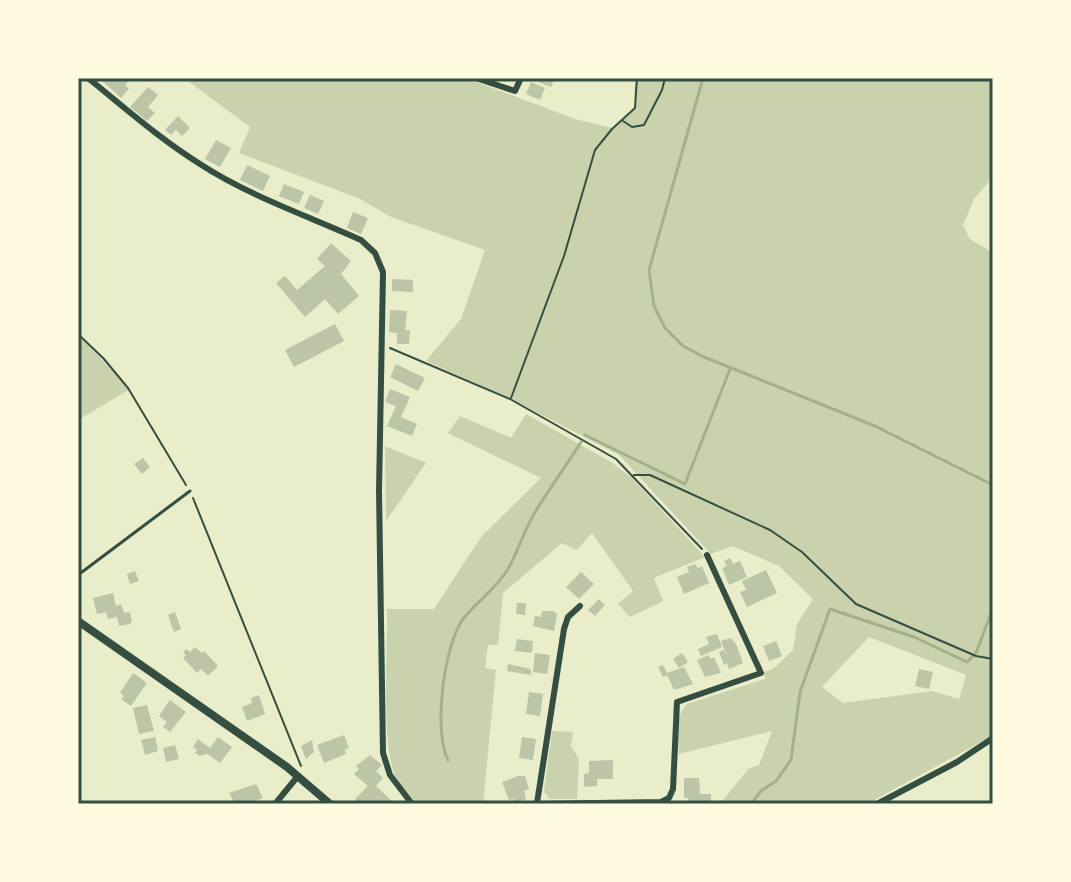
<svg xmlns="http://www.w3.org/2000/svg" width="1071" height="882" viewBox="0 0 1071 882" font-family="'Sofia Sans Condensed',sans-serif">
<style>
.green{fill:#cad2ad;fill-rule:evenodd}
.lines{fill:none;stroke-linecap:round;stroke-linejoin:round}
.stream{stroke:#a3b18a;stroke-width:3}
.building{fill:#bcc5a7}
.path{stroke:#344e41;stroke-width:2}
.service{stroke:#344e41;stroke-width:3}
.minor{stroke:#344e41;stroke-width:6}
.secondary{stroke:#344e41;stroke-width:8}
.neatline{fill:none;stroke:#344e41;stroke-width:3}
</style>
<rect width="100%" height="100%" fill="#e9edc9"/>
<path class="green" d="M 184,78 L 466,78 L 575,119 L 612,128 L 634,108 L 635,78 L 993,78 L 993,177 L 974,199 L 963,225 L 970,239 L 993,253 L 993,744 L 990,737 L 867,804 L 720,804 L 748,769 L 759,765 L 772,731 L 679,754 C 678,737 674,717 687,704 L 765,679 L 764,672 L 773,669 L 793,650 L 797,624 L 813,599 L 779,566 L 732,546 L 711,554 L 619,455 L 511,399 L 426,361 L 461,319 L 485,250 L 391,217 L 358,198 L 239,153 L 250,127 ZM 869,637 L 966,675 L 959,699 L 932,691 L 843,703 L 822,687 Z
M 78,335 L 130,389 L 78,420 Z
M 526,414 L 611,462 L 632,478 L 705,557 L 654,578 L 663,601 L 630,617 L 618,604 L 633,591 L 592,533 L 577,550 L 562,543 L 503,593 L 498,645 L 488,645 L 485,668 L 496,670 L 483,804 L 416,804 C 407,794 399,785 394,773 C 381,735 388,651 387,609 L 434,609 L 481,537 L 541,478 L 448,433 L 460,416 L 511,438 Z
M 385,446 L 426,463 L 386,521 Z
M 552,731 L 573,732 L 571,746 L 579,759 L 577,799 L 550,799 L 544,792 Z"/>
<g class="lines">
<path class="stream" d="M 703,78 L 649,270 L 654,306 L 665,328 L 683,346 L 704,357 L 875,426 L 993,485
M 585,435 L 685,484 L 730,369
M 976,653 L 993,608
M 448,760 C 433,731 444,645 463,619 C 477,601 496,589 508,569 C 518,551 524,531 534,514 C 549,489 566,466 581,442
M 751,804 L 761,791 L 776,781 L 791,760 L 800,692 L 830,609 L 914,637 L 967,662 L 973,656"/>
</g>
<path class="building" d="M 99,78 L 116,78 L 118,80 L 131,78 L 125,85 L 129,89 L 121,98 Z
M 539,78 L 555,78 L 551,87 L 538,82 Z
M 531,82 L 545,88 L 540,100 L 526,94 Z
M 148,87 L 158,95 L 148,107 L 155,113 L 147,121 L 130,107 Z
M 178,116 L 190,128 L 182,136 L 176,130 L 171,135 L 165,130 Z
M 216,140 L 231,148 L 220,167 L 205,159 Z
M 247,165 L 270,176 L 263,191 L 240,180 Z
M 284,184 L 304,192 L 299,204 L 279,196 Z
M 310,195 L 324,201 L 318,214 L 304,208 Z
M 353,212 L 368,218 L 361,234 L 347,228 Z
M 331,243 L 351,261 L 341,274 L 359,296 L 338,314 L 325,299 L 305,317 L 276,283 L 285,276 L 297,290 L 325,266 L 317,259 Z
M 392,279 L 413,280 L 413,292 L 392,291 Z
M 390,310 L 407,311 L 405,330 L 410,330 L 409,344 L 397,344 L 397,333 L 389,332 Z
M 335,324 L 344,341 L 294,367 L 285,350 Z
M 396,364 L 425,378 L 418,391 L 390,377 Z
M 390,389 L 410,397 L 401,417 L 417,424 L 412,436 L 387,426 L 396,406 L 385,402 Z
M 143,458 L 150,467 L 142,474 L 134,464 Z
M 730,558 L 733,564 L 740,561 L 747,577 L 729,585 L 722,568 L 727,566 L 724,561 Z
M 695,564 L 698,568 L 702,566 L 709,583 L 684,594 L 677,577 L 689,572 L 687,567 Z
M 766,570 L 777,593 L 747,607 L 740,592 L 746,590 L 742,581 Z
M 135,571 L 139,581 L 130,584 L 127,574 Z
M 581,572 L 594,584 L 579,599 L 566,587 Z
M 113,593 L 116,606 L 121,604 L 124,613 L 130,612 L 132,621 L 130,624 L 119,626 L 117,617 L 108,619 L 106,612 L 97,614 L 93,598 Z
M 599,599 L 605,605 L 595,616 L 588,610 Z
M 517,603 L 526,603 L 525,615 L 516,614 Z
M 542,611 L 553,611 L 557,614 L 554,631 L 533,626 L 535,616 L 541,617 Z
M 175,612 L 181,629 L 174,632 L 168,615 Z
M 717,634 L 722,647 L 701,656 L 698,649 L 709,644 L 706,637 Z
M 731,638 L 736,644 L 743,663 L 729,669 L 727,663 L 724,665 L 719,652 L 723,650 L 726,654 L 721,641 Z
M 517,639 L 533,641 L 532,653 L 515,651 Z
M 776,641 L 782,656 L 769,661 L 763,646 Z
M 195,647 L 202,653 L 204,651 L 218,666 L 208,676 L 201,669 L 197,673 L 183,658 L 186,655 L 183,652 L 187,649 L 190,652 Z
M 535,653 L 550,655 L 547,674 L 533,672 Z
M 682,653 L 688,662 L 679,668 L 673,659 Z
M 709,655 L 710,659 L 714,657 L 721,673 L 705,677 L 697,660 Z
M 508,664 L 531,669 L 531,675 L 507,671 Z
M 663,665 L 667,673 L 684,667 L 693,684 L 674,690 L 667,675 L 663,677 L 658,667 Z
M 919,669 L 933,672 L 929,689 L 915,686 Z
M 133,673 L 147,683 L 131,706 L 121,699 L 124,696 L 120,693 Z
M 529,692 L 543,694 L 540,716 L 526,714 Z
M 259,695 L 265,714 L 247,721 L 242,707 L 252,703 L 251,698 Z
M 170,700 L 186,712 L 170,732 L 163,727 L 167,722 L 159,716 Z
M 147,705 L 154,731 L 139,734 L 133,708 Z
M 344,735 L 349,748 L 345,749 L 346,754 L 324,763 L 317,745 Z
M 155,737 L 158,751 L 145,755 L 141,740 Z
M 218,737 L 232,747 L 220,763 L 207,754 L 200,756 L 195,753 L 197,750 L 193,747 L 198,739 L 210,748 Z
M 522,737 L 536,739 L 533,760 L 519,758 Z
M 312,740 L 314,752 L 306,759 L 301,746 Z
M 175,745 L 179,759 L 166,762 L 163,748 Z
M 370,755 L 382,765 L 376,771 L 383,778 L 376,786 L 395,804 L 360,804 L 355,799 L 368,786 L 354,774 L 359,769 L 356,766 Z
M 613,760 L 613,779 L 597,779 L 597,786 L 584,787 L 584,774 L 589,773 L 589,761 Z
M 518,776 L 525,776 L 529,789 L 524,791 L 526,799 L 515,803 L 514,799 L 509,800 L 502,782 Z
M 684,778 L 699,778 L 700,794 L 711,794 L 711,803 L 688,803 L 688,798 L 684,798 Z
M 256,784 L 263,798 L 248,804 L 235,804 L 229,793 Z"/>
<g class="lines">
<path class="path" d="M 623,121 L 632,127 L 644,125 L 662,90 L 665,78
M 78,334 L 104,359 L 128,388 L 186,485
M 390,348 L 510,399 L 616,459 L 702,549
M 511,398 L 564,256 L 595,150 L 612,129 L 635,108 L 637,78
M 634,475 L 650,475 L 770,530 L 802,552 L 856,604 L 976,656 L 993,659
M 193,498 L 301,766"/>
<path class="service" d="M 78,575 L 190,491"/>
<path class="minor" d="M 88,78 C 125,108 160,139 200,164 C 249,196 308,216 361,240 L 375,253 L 383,272 L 379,491 L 383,753 L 390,775 L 412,804
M 476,78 L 515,91 L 521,78
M 537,803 L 564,629 L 568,617 L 580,606
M 275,804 L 298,776
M 534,804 L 661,802 L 669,798 L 673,789 L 677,702 L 761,673 L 707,555
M 877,804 L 957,762 L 993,738"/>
<path class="secondary" d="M 78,621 L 287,767 L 330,804"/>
</g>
<rect width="1071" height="882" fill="none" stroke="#fefae0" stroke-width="160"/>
<rect x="80" y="80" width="911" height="722" class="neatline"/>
</svg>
